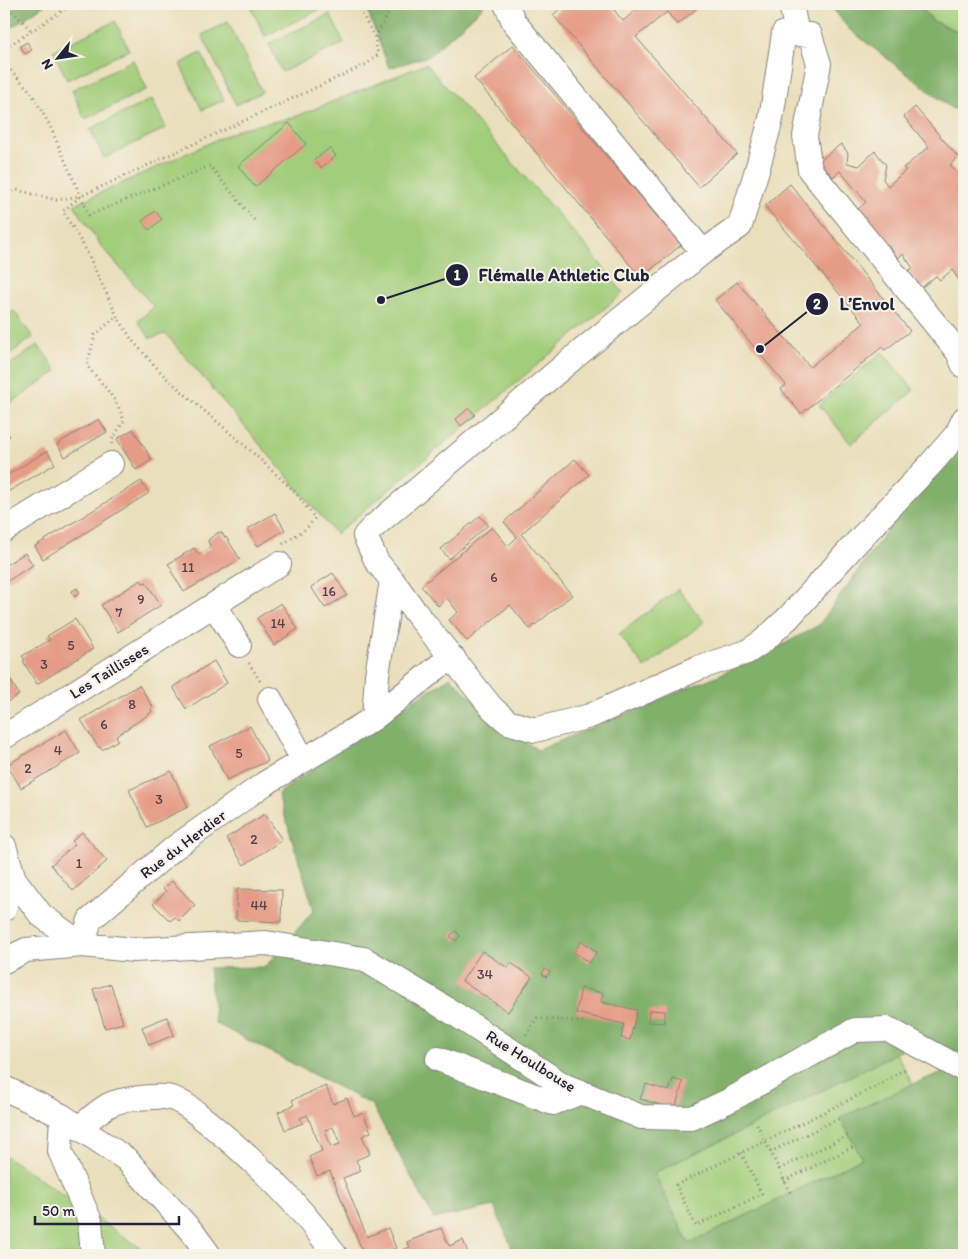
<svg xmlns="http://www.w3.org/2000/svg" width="968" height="1259" viewBox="0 0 968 1259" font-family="Itim,sans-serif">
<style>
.green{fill:#a2cd7a;stroke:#62785a}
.forest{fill:#81b06a;stroke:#526952;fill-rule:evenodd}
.building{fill:#e59c86;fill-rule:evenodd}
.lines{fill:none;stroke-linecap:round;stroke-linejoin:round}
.minor-casing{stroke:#86807b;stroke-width:26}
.path{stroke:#86807b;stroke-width:3;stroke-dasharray:1 4;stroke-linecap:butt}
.minor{stroke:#fff;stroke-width:24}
.labels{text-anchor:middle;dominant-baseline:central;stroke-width:4;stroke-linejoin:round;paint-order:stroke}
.number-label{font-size:14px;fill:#53404e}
.street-label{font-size:16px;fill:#22223b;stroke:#f7f3e8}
.leader{fill:none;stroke:#22223b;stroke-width:2}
.callout-dot{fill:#22223b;stroke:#f7f3e8;stroke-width:2}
.mark-label{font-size:15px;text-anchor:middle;font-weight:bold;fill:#fff}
.callout-label{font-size:18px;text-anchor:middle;font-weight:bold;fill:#22223b;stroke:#f7f3e8;stroke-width:4;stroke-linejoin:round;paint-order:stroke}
</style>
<rect width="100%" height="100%" fill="#f7f3e8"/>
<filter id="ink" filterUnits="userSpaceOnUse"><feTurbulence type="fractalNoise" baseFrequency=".02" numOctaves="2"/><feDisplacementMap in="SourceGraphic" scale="10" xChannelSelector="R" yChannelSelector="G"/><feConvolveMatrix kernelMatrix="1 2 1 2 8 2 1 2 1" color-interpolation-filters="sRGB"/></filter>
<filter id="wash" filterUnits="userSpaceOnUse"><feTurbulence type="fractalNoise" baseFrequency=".0096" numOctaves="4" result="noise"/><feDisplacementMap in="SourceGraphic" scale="20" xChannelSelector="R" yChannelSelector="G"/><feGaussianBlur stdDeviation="1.12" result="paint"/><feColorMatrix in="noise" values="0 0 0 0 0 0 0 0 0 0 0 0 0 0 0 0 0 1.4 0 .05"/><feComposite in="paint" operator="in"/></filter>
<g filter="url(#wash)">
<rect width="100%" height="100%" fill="#eadfbb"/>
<path class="green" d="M 259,4 L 325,4 L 327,6 L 265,36 L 251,8 Z
M 918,4 L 964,4 L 964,34 L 933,21 Z
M 330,14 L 344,43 L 282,72 L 269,44 Z
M 115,21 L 129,50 L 67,80 L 53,51 Z
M 228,22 L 262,92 L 236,105 L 202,35 Z
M 201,53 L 224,100 L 202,110 L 180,64 Z
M 133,60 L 147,89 L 85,119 L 72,90 Z
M 426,64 L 591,252 L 623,293 L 336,534 L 166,334 L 150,338 L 138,321 L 154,307 L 101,246 L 74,205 L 242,128 L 292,118 Z
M 152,99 L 166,128 L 104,158 L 90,129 Z
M 14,311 L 33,337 L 4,358 L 4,318 Z
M 38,345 L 57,371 L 4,408 L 4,369 Z
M 882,352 L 914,390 L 851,444 L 819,405 Z
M 678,589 L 704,622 L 645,668 L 619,634 Z
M 896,1053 L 913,1084 L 841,1118 L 862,1158 L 689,1244 L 653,1173 L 746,1129 Z
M 4,1155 L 142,1249 L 146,1255 L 4,1255 Z"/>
<path class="forest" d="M 4,4 L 46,4 L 11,28 L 4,30 Z
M 365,4 L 482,4 L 484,6 L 429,56 L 389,68 Z
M 829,4 L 918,4 L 933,21 L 964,34 L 964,112 L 951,108 L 849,29 Z
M 964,437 L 964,1255 L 515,1255 L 494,1206 L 434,1219 L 372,1105 L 215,1023 L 209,968 L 265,967 L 314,910 L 278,794 L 392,713 L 451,677 L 499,726 L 538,750 L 755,660 L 819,625 L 897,516 ZM 916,1045 L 955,1067 L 913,1084 L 840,1118 L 862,1158 L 689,1244 L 654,1173 L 746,1129 L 896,1053 Z"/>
<g id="blocks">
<path class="building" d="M 565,4 L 609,4 L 623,21 L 643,4 L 702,4 L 677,25 L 667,12 L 636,37 L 737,154 L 699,187 L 553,15 Z
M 27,42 L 32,50 L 25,54 L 20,46 Z
M 513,45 L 681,245 L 641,278 L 474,78 Z
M 915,107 L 958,157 L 950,165 L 964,181 L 964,280 L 961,283 L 952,270 L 940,280 L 936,276 L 921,288 L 908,271 L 913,268 L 903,254 L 898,258 L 857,210 L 866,202 L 840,171 L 833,177 L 819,161 L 841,144 L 848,153 L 847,163 L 859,166 L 875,151 L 886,165 L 883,179 L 888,186 L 906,170 L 903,168 L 929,147 L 904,117 Z
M 289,123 L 306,144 L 255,187 L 238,166 Z
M 330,148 L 336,156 L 321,168 L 314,160 Z
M 4,169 L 10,179 L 4,183 Z
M 790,184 L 910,331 L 885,350 L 882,347 L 801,414 L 781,389 L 786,385 L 715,300 L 737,282 L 810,367 L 864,323 L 765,206 Z
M 155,211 L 162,219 L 149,230 L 142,221 Z
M 469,408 L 475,415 L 461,426 L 456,419 Z
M 99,419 L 107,432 L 65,457 L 57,444 Z
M 133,429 L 152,460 L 136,470 L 117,439 Z
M 6,431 L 10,436 L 5,439 L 4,432 Z
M 47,451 L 55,464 L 4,494 L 4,477 Z
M 575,459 L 589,475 L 521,534 L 572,595 L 530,629 L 510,605 L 467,641 L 449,620 L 458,612 L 447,598 L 438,606 L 421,586 L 492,527 L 508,546 L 517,537 L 504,522 Z
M 141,481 L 149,493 L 43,559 L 35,546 Z
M 275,513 L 285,530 L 258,546 L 248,529 Z
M 480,516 L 488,525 L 449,559 L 441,549 Z
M 219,532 L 222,533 L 225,538 L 226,537 L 240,559 L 184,592 L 171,571 L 173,570 L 168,564 L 194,548 L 199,555 L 211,547 L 208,542 L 209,539 Z
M 25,553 L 33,565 L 4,583 L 4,566 Z
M 333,573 L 347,595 L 325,608 L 311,587 Z
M 141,580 L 143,583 L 146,582 L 161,605 L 118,632 L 101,605 Z
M 77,588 L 80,593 L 75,597 L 72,591 Z
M 281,603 L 298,629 L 274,645 L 257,618 Z
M 75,619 L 93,649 L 37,684 L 23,661 L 25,660 L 22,656 L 50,640 L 47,636 Z
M 214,661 L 227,683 L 186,709 L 173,687 Z
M 4,668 L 19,695 L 4,704 Z
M 139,685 L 153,707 L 151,709 L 152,712 L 116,736 L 118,740 L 102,750 L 100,747 L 98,747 L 81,720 Z
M 250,726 L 268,761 L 227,780 L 210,746 Z
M 66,730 L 80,753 L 21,788 L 7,765 Z
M 171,771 L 188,807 L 147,827 L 129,790 Z
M 265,814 L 282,840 L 244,865 L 226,838 Z
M 82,832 L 107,861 L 73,891 L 51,865 L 75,844 L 72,841 Z
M 172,881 L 195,905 L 179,921 L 175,917 L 170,921 L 153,904 L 166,892 L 163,889 Z
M 237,889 L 282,890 L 281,922 L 236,920 Z
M 456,931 L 460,936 L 456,941 L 450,936 Z
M 582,941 L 597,952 L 589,963 L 574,952 Z
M 482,951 L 508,968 L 511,963 L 532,977 L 508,1012 L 462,981 Z
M 545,969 L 550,972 L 546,977 L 542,974 Z
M 111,984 L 123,1023 L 105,1028 L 93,989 Z
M 581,988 L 603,993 L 601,1002 L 637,1010 L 630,1040 L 621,1038 L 624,1024 L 576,1013 Z
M 649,1010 L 665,1011 L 664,1023 L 648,1022 Z
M 167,1017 L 174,1035 L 149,1045 L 142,1027 Z
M 673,1079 L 683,1082 L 675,1109 L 640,1099 L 646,1084 L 669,1091 Z
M 326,1086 L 333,1104 L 347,1098 L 354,1116 L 363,1113 L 371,1132 L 362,1136 L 370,1154 L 356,1160 L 361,1171 L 343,1178 L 367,1237 L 388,1228 L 396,1248 L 380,1254 L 380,1255 L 364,1255 L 330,1171 L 317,1176 L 309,1157 L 322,1151 L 307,1115 L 300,1118 L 303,1123 L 285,1130 L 278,1112 L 294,1105 L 292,1100 ZM 333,1127 L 340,1144 L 331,1147 L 325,1130 Z
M 441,1228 L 449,1246 L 463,1240 L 469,1255 L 390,1255 L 410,1247 L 407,1242 Z"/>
</g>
</g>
<g filter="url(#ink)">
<use href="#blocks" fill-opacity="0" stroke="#86807b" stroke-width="1"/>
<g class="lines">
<defs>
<path id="minor" d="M 506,4 L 514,22 L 703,252
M 791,4 L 797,34
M 4,530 L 111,464
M 392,580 L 416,613 L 492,708 L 508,722 L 535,730 L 590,716 L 698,668 L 747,652 L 762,642 L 788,618 L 858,541 L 930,465 L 957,434 L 964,419
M 214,605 L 239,645
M 270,699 L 303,760
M 374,718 L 439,666 L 454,659
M 4,737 L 279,564
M 4,846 L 14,879 L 4,909
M 14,879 L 41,915 L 82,945
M 82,945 L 90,920 L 174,848 L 264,784 L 374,718 L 377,675 L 392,580 L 377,562 L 365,536 L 372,528 L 572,359 L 703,252 L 740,226 L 759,163 L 771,119 L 784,33 L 810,35 L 819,64 L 805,136 L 810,170 L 958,352 L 964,366
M 4,961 L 26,950 L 82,945 L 134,950 L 266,943 L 364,959 L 455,1014 L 563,1085 L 641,1117 L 692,1118 L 730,1100 L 806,1057 L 855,1030 L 888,1029 L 956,1066 L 964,1067
M 438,1059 L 553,1103 L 581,1092
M 4,1088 L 62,1116 L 126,1159 L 193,1233 L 209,1255
M 62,1116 L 60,1151 L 90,1221 L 93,1255
M 79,1128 C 89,1120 98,1111 109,1105 C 119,1099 153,1096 165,1097 C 181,1098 197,1114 210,1124 C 256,1162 301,1205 335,1255"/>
</defs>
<use href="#minor" class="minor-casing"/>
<path class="path" d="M 5,4 L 31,30
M 375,37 L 386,18 L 392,4
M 4,52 L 5,48 L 73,4
M 4,63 L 31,92 L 49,124 L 89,215 L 210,166 L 255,221
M 4,197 L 17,190 L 56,200 L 80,196
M 112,444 L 112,440 L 124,421 C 118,400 101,382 87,366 L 95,335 L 117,316
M 283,544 L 306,529 L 315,518 L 294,491 L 250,450 L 165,377 L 132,340 L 117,316 L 86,250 L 63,211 L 81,196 L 367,64 L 378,55 L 375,38 L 357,4
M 249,663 L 260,681
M 526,1035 L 537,1018 L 585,1022
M 757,1124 L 791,1194
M 770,1152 L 840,1118
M 741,1153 L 762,1194 L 696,1226 L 676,1185 L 877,1086 L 905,1069
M 779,1169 L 849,1135
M 784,1181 L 855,1146"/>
<use href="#minor" class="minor"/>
</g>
</g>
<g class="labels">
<g class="number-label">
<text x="188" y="567">11</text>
<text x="494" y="577">6</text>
<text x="329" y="591">16</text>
<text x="141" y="599">9</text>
<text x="119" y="612">7</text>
<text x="278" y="623">14</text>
<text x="71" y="645">5</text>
<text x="44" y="664">3</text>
<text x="132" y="704">8</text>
<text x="104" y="724">6</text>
<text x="58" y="750">4</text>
<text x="239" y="753">5</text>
<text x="28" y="768">2</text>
<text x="159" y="799">3</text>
<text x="254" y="839">2</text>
<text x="79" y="863">1</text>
<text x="259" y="905">44</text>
<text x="485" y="974">34</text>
</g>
<g class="street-label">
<text transform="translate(109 671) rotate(-32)">Les Taillisses</text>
<text transform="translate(183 844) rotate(-37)">Rue du Herdier</text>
<text transform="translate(531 1061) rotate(32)">Rue Houlbouse</text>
</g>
</g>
<path class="leader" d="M381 300L457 275M760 349L817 304"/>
<g class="callout-dot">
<circle cx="381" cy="300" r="5"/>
<circle cx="760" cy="349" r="5"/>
<circle cx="457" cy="275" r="12"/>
<circle cx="817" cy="304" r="12"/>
</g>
<g class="mark-label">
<text x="457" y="280">1</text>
<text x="817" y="309">2</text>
</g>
<g class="callout-label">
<text x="564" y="281">Flémalle Athletic Club</text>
<text x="867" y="310">L’Envol</text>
</g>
<rect width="968" height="1259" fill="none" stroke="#f7f3e8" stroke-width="20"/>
<g transform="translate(58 58) rotate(240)" stroke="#f7f3e8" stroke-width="4" paint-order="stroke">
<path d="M0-4L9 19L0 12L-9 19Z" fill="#22223b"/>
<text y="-8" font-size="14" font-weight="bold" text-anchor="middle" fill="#22223b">N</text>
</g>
<path d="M35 1216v8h144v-8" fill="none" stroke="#22223b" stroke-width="2.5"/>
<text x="42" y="1216" font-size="15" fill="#22223b" stroke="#f7f3e8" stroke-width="4" paint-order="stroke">50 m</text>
</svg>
